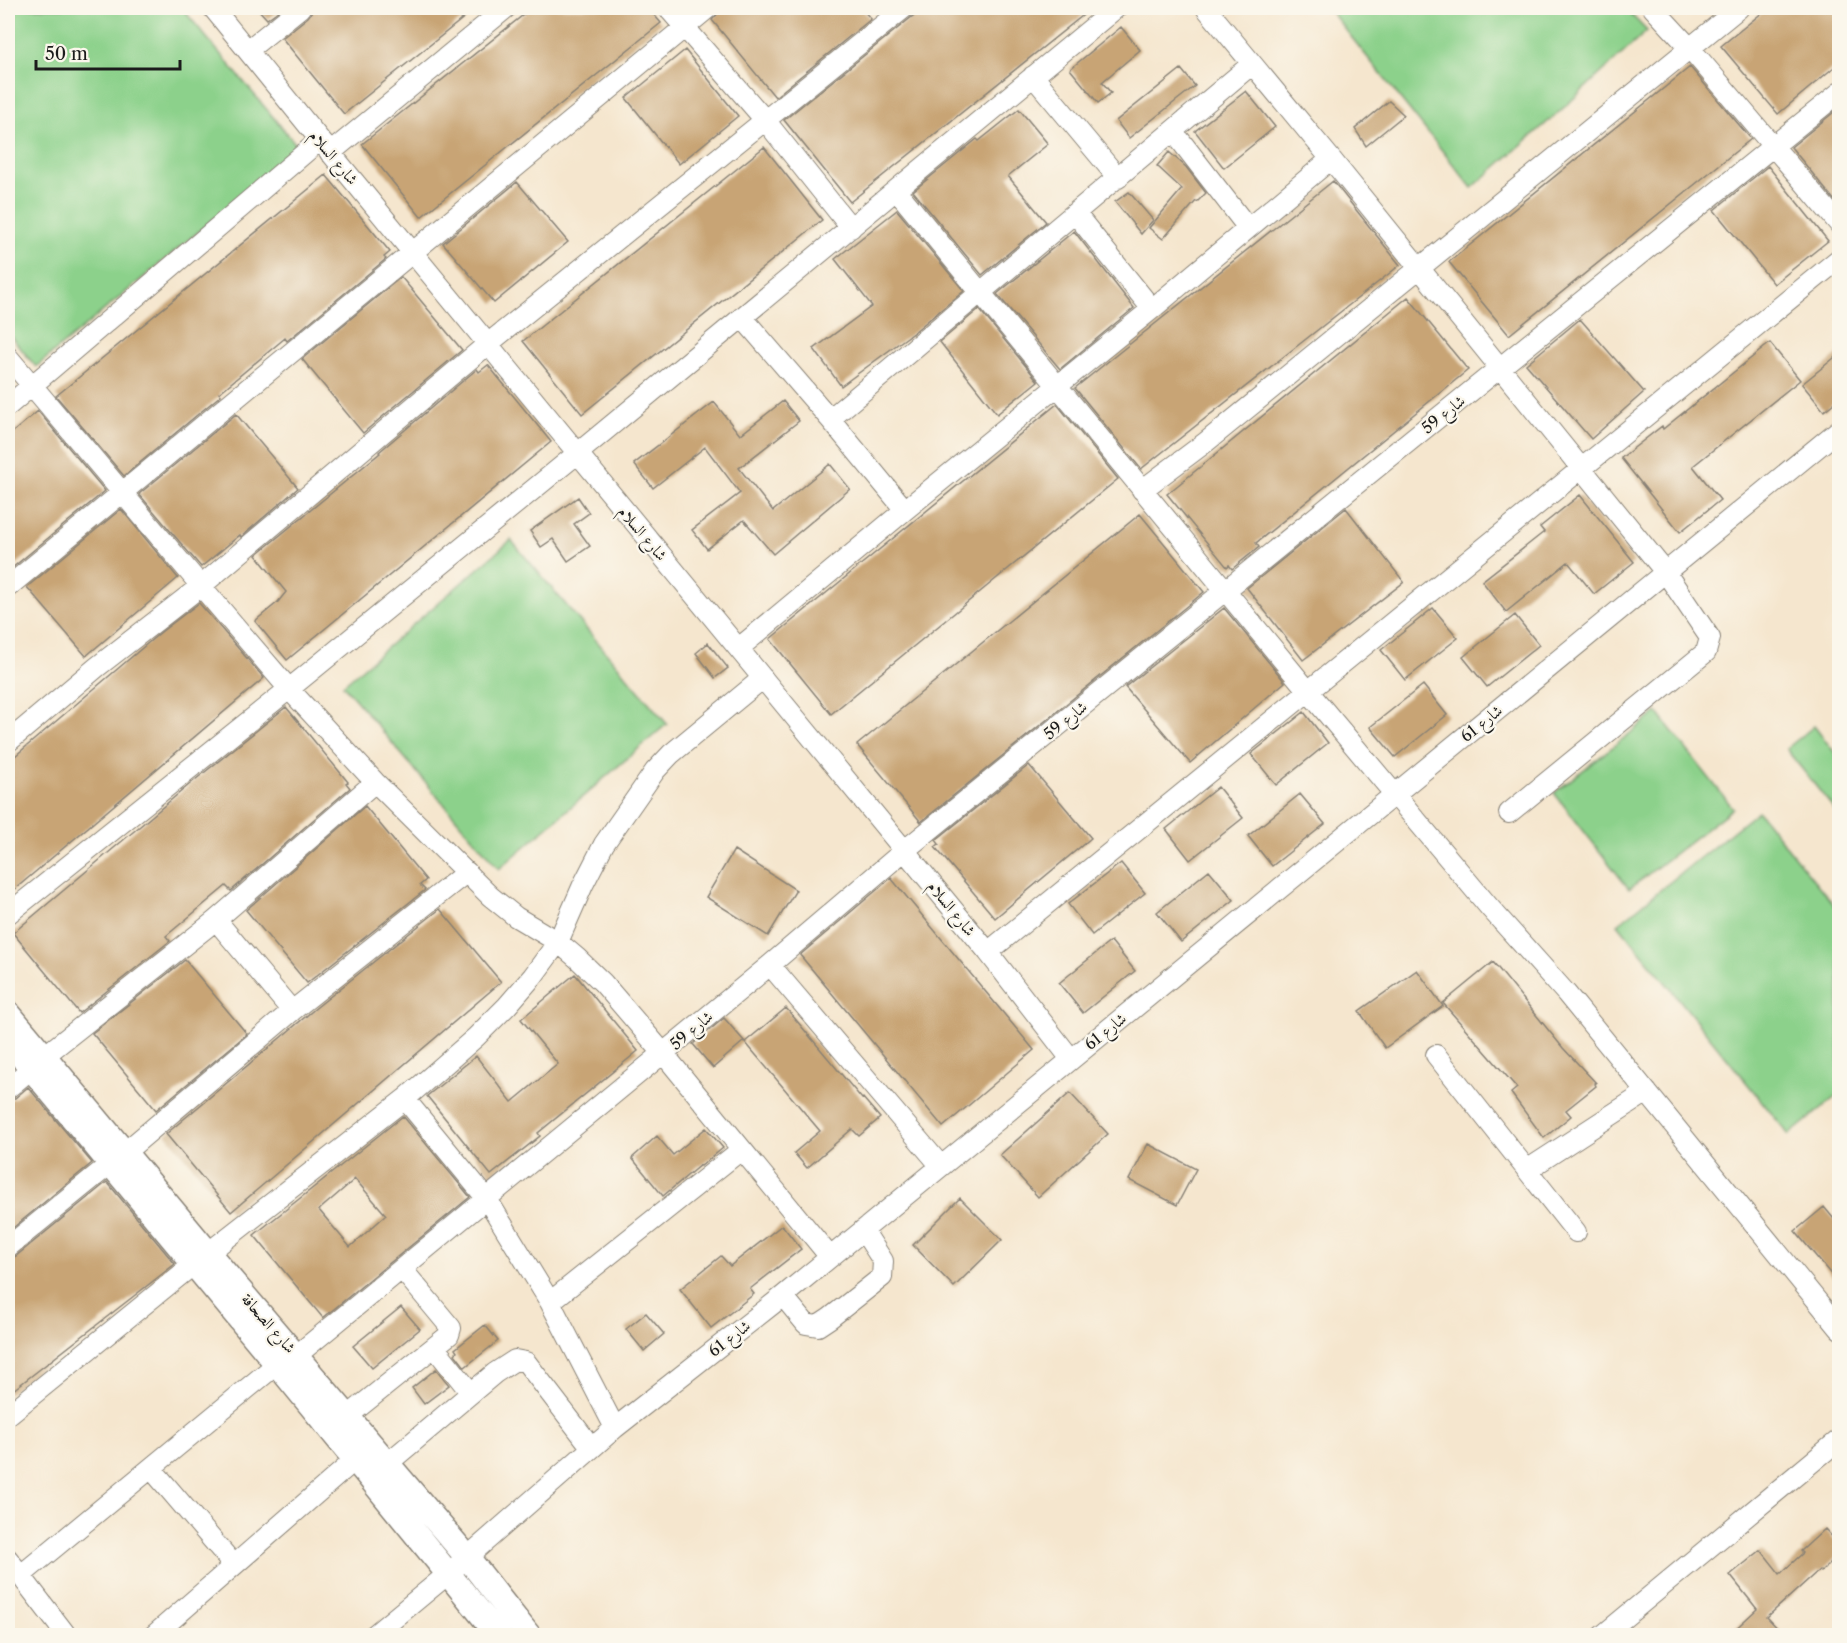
<svg xmlns="http://www.w3.org/2000/svg" width="1847" height="1643" viewBox="0 0 1847 1643" font-family="'Libre Caslon Text',Amiri,serif">
<style>
.green{fill:#8cd18b;stroke:#547654;stroke-width:1.5}
.building{fill:#c8a475;fill-rule:evenodd}
.lines{fill:none;stroke-linecap:round;stroke-linejoin:round}
.minor-casing{stroke:#888175;stroke-width:22}
.major-casing{stroke:#888175;stroke-width:27}
.minor{stroke:#fff;stroke-width:20}
.major{stroke:#fff;stroke-width:24}
.labels{text-anchor:middle;dominant-baseline:central;stroke-width:4.5;stroke-linejoin:round;paint-order:stroke}
.street-label{font-size:16px;fill:#1c1c1c;stroke:#fbf7ec}
</style>
<rect width="100%" height="100%" fill="#fbf7ec"/>
<filter id="ink" filterUnits="userSpaceOnUse"><feTurbulence type="fractalNoise" baseFrequency=".0167" numOctaves="2"/><feDisplacementMap in="SourceGraphic" scale="12" xChannelSelector="R" yChannelSelector="G"/><feConvolveMatrix kernelMatrix="1 2 1 2 8 2 1 2 1" color-interpolation-filters="sRGB"/></filter>
<filter id="wash" filterUnits="userSpaceOnUse"><feTurbulence type="fractalNoise" baseFrequency=".008" numOctaves="4" result="noise"/><feDisplacementMap in="SourceGraphic" scale="24" xChannelSelector="R" yChannelSelector="G"/><feGaussianBlur stdDeviation="1.35" result="paint"/><feColorMatrix in="noise" values="0 0 0 0 0 0 0 0 0 0 0 0 0 0 0 0 0 1.4 0 .05"/><feComposite in="paint" operator="in"/></filter>
<g filter="url(#wash)">
<rect width="100%" height="100%" fill="#f5e6ce"/>
<path class="green" d="M 8,8 L 182,8 L 299,148 L 36,367 L 8,333 Z
M 1328,8 L 1625,8 L 1647,31 L 1558,113 L 1472,188 Z
M 511,540 L 667,724 L 499,869 L 343,685 Z
M 1657,712 L 1733,808 L 1629,889 L 1554,793 Z
M 1814,726 L 1839,758 L 1839,815 L 1786,749 Z
M 1758,811 L 1839,911 L 1839,1094 L 1789,1135 L 1618,924 Z"/>
<g id="blocks">
<path class="building" d="M 257,8 L 282,8 L 267,19 Z
M 312,8 L 476,8 L 344,114 L 282,38 L 308,17 L 311,13 Z
M 532,8 L 648,8 L 661,23 L 421,217 L 362,144 Z
M 723,8 L 861,8 L 871,19 L 775,97 L 712,20 Z
M 923,8 L 1092,8 L 850,202 L 784,120 Z
M 1768,8 L 1839,8 L 1839,63 L 1778,114 L 1721,46 Z
M 1121,27 L 1140,50 L 1102,82 L 1111,93 L 1098,103 L 1070,69 Z
M 685,50 L 738,116 L 679,164 L 626,98 Z
M 1690,67 L 1751,139 L 1509,335 L 1449,262 Z
M 1181,69 L 1195,86 L 1129,138 L 1116,121 Z
M 1246,91 L 1275,127 L 1224,168 L 1195,131 Z
M 1389,101 L 1404,115 L 1366,146 L 1355,129 Z
M 1839,108 L 1839,206 L 1791,147 Z
M 1019,109 L 1048,144 L 1008,176 L 1046,222 L 982,275 L 913,191 L 977,139 L 979,141 Z
M 764,147 L 822,220 L 582,414 L 523,341 Z
M 1169,152 L 1186,167 L 1206,193 L 1197,202 L 1196,201 L 1163,239 L 1149,228 L 1182,189 L 1157,166 Z
M 1768,166 L 1828,241 L 1774,284 L 1714,210 Z
M 326,175 L 390,252 L 384,257 L 386,259 L 287,341 L 285,338 L 219,393 L 221,395 L 124,476 L 56,396 Z
M 1333,181 L 1400,265 L 1141,469 L 1075,388 Z
M 517,182 L 568,242 L 494,303 L 443,243 Z
M 1129,192 L 1153,220 L 1141,234 L 1115,202 Z
M 897,210 L 964,291 L 914,332 L 841,386 L 814,349 L 872,306 L 835,259 Z
M 1074,231 L 1134,308 L 1060,369 L 997,294 Z
M 401,277 L 462,350 L 363,433 L 302,359 Z
M 1408,297 L 1468,370 L 1256,543 L 1259,547 L 1232,569 L 1229,565 L 1227,567 L 1167,494 Z
M 979,309 L 1038,381 L 997,414 L 940,342 Z
M 1580,319 L 1644,392 L 1591,439 L 1526,364 Z
M 1770,343 L 1800,380 L 1693,466 L 1720,500 L 1680,532 L 1621,458 L 1662,426 L 1663,429 Z
M 1839,354 L 1839,399 L 1824,411 L 1802,384 Z
M 488,365 L 551,442 L 287,660 L 255,621 L 278,602 L 286,592 L 256,555 L 380,453 L 379,452 L 477,369 L 479,372 Z
M 783,401 L 799,421 L 739,468 L 773,511 L 830,464 L 850,489 L 773,554 L 744,520 L 707,549 L 692,530 L 740,493 L 705,447 L 653,488 L 634,464 L 714,402 L 740,435 Z
M 1057,404 L 1118,479 L 831,714 L 770,639 Z
M 38,411 L 105,491 L 12,568 L 8,564 L 8,436 Z
M 236,414 L 298,488 L 241,537 L 240,535 L 201,567 L 139,494 Z
M 1580,495 L 1634,562 L 1594,594 L 1568,562 L 1506,612 L 1482,581 L 1544,532 L 1540,527 Z
M 578,497 L 589,513 L 574,524 L 590,546 L 568,561 L 553,539 L 541,547 L 530,531 Z
M 1346,508 L 1404,582 L 1303,660 L 1247,588 Z
M 121,509 L 178,578 L 86,656 L 27,587 Z
M 1140,514 L 1204,592 L 921,822 L 857,745 Z
M 199,603 L 264,678 L 8,895 L 8,762 L 161,632 Z
M 1224,608 L 1285,682 L 1190,763 L 1125,687 Z
M 1433,608 L 1458,638 L 1405,680 L 1381,650 Z
M 1515,615 L 1539,645 L 1487,687 L 1463,657 Z
M 708,643 L 728,668 L 715,678 L 696,653 Z
M 1423,685 L 1447,715 L 1395,757 L 1370,727 Z
M 286,707 L 348,782 L 346,783 L 350,788 L 231,891 L 226,886 L 166,936 L 170,941 L 79,1013 L 13,933 L 190,784 Z
M 1304,712 L 1328,743 L 1276,785 L 1251,754 Z
M 1029,765 L 1091,838 L 995,918 L 935,847 L 939,844 L 936,840 Z
M 1218,787 L 1243,818 L 1190,860 L 1166,829 Z
M 1300,794 L 1325,824 L 1272,866 L 1248,836 Z
M 365,806 L 426,880 L 420,885 L 425,890 L 307,983 L 246,910 Z
M 734,850 L 796,890 L 768,936 L 706,897 Z
M 1121,863 L 1145,893 L 1092,935 L 1068,904 Z
M 1209,870 L 1234,900 L 1181,942 L 1157,912 Z
M 891,878 L 1034,1050 L 943,1127 L 800,955 Z
M 440,909 L 501,982 L 231,1212 L 166,1134 L 317,1007 Z
M 1111,941 L 1135,971 L 1083,1013 L 1059,983 Z
M 185,960 L 247,1034 L 156,1110 L 92,1033 Z
M 1493,962 L 1563,1048 L 1596,1083 L 1595,1084 L 1596,1086 L 1566,1110 L 1571,1116 L 1544,1138 L 1511,1093 L 1517,1088 L 1443,1003 Z
M 1417,970 L 1443,1006 L 1385,1048 L 1359,1011 Z
M 575,974 L 638,1051 L 538,1133 L 540,1136 L 491,1175 L 427,1096 L 476,1056 L 512,1102 L 558,1064 L 521,1019 Z
M 786,1008 L 862,1099 L 863,1098 L 880,1118 L 859,1136 L 852,1129 L 807,1168 L 794,1153 L 820,1131 L 745,1042 Z
M 724,1018 L 744,1041 L 713,1068 L 693,1044 Z
M 28,1087 L 92,1163 L 8,1232 L 8,1100 L 15,1098 Z
M 1070,1093 L 1108,1134 L 1038,1197 L 1000,1155 Z
M 403,1116 L 470,1197 L 323,1318 L 254,1235 ZM 355,1179 L 386,1215 L 350,1247 L 319,1210 Z
M 706,1128 L 723,1148 L 701,1166 L 700,1165 L 663,1196 L 632,1158 L 657,1136 L 673,1155 Z
M 1148,1144 L 1196,1169 L 1177,1205 L 1129,1180 Z
M 107,1182 L 175,1264 L 8,1394 L 8,1259 L 16,1256 Z
M 960,1198 L 1002,1240 L 954,1287 L 913,1245 Z
M 1824,1207 L 1839,1225 L 1839,1284 L 1795,1231 Z
M 782,1225 L 801,1249 L 750,1289 L 754,1294 L 711,1328 L 680,1289 L 721,1256 L 730,1266 Z
M 401,1307 L 420,1329 L 372,1368 L 353,1346 Z
M 646,1313 L 664,1334 L 644,1351 L 626,1329 Z
M 485,1325 L 498,1341 L 465,1367 L 455,1354 L 457,1352 L 455,1349 Z
M 436,1369 L 449,1385 L 424,1404 L 412,1388 Z
M 1825,1529 L 1839,1544 L 1839,1554 L 1821,1572 L 1819,1570 L 1767,1617 L 1784,1635 L 1729,1635 L 1757,1609 L 1730,1575 L 1761,1550 L 1780,1574 L 1803,1553 L 1801,1551 Z"/>
</g>
</g>
<g filter="url(#ink)">
<use href="#blocks" fill-opacity="0" stroke="#888175" stroke-width="1.5"/>
<g class="lines">
<defs>
<path id="minor" d="M 213,8 L 320,140 L 988,952 L 1071,1059
M 668,8 L 765,120 L 851,228
M 1206,8 L 1331,159 L 1666,573 L 1710,638 L 1706,652 L 1509,813
M 1653,8 L 1689,47 L 1840,225
M 248,50 L 300,8
M 1033,76 L 1118,178
M 1173,131 L 1248,228
M 330,153 L 506,8
M 897,191 L 1308,691 L 1490,908 L 1566,993 L 1840,1329
M 1075,213 L 1152,309
M 742,317 L 830,419 L 905,510
M 8,357 L 201,586 L 289,689 L 375,782 L 490,896 L 516,917 L 558,942 L 577,958 L 603,983 L 663,1053 L 830,1257
M 8,406 L 320,140
M 830,419 L 1252,64
M 1142,490 L 1206,442 L 1739,8
M 8,587 L 708,8
M 739,648 L 905,510 L 1152,309 L 1331,159
M 8,742 L 97,667 L 201,586 L 489,343 L 904,8
M 8,914 L 289,689 L 578,453 L 1116,8
M 216,920 L 292,1011
M 988,952 L 1840,258
M 770,965 L 940,1165
M 1436,1055 L 1576,1232
M 43,1057 L 216,920 L 375,782
M 8,1088 L 31,1069
M 405,1099 L 487,1199 L 550,1302 L 615,1428
M 124,1153 L 292,1011 L 467,872
M 1527,1170 L 1647,1092
M 8,1247 L 110,1164
M 208,1253 L 405,1099 L 476,1037 L 507,1006 L 533,976 L 558,942 L 583,885 L 604,844 L 655,771 L 671,754 L 763,678
M 783,1296 L 806,1324 L 818,1326 L 830,1318 L 882,1277 L 883,1261 L 863,1230
M 550,1302 L 741,1150
M 435,1348 L 471,1393
M 297,1355 L 770,965 L 905,850 L 1840,92
M 8,1415 L 194,1264
M 348,1416 L 449,1335 L 451,1328 L 402,1269
M 388,1463 L 495,1373 L 515,1360 L 526,1362 L 592,1448
M 151,1468 L 233,1564
M 8,1559 L 67,1636
M 20,1576 L 277,1364
M 153,1636 L 356,1459
M 373,1636 L 449,1573 L 615,1428 L 783,1296 L 1840,429
M 1602,1636 L 1840,1439"/>
<path id="major" d="M 8,1013 L 208,1253 L 467,1557 L 529,1636
M 8,1040 L 277,1364 L 499,1636"/>
</defs>
<use href="#minor" class="minor-casing"/>
<use href="#major" class="major-casing"/>
<use href="#minor" class="minor"/>
<use href="#major" class="major"/>
</g>
</g>
<g class="labels">
<g class="street-label">
<text transform="translate(334 157) rotate(50)">شارع السلام</text>
<text transform="translate(1443 414) rotate(-39)">شارع 59</text>
<text transform="translate(643 533) rotate(50)">شارع السلام</text>
<text transform="translate(1065 720) rotate(-39)">شارع 59</text>
<text transform="translate(1481 723) rotate(-39)">شارع 61</text>
<text transform="translate(952 908) rotate(51)">شارع السلام</text>
<text transform="translate(691 1030) rotate(-40)">شارع 59</text>
<text transform="translate(1105 1031) rotate(-39)">شارع 61</text>
<text transform="translate(269 1323) rotate(49)">شارع الصحافة</text>
<text transform="translate(729 1338) rotate(-38)">شارع 61</text>
</g>
</g>
<rect width="1847" height="1643" fill="none" stroke="#fbf7ec" stroke-width="30"/>
<path d="M36 60v9h144v-9" fill="none" stroke="#1c1c1c" stroke-width="3"/>
<text x="45" y="60" font-size="18" fill="#1c1c1c" stroke="#fbf7ec" stroke-width="4.5" paint-order="stroke">50 m</text>
</svg>
